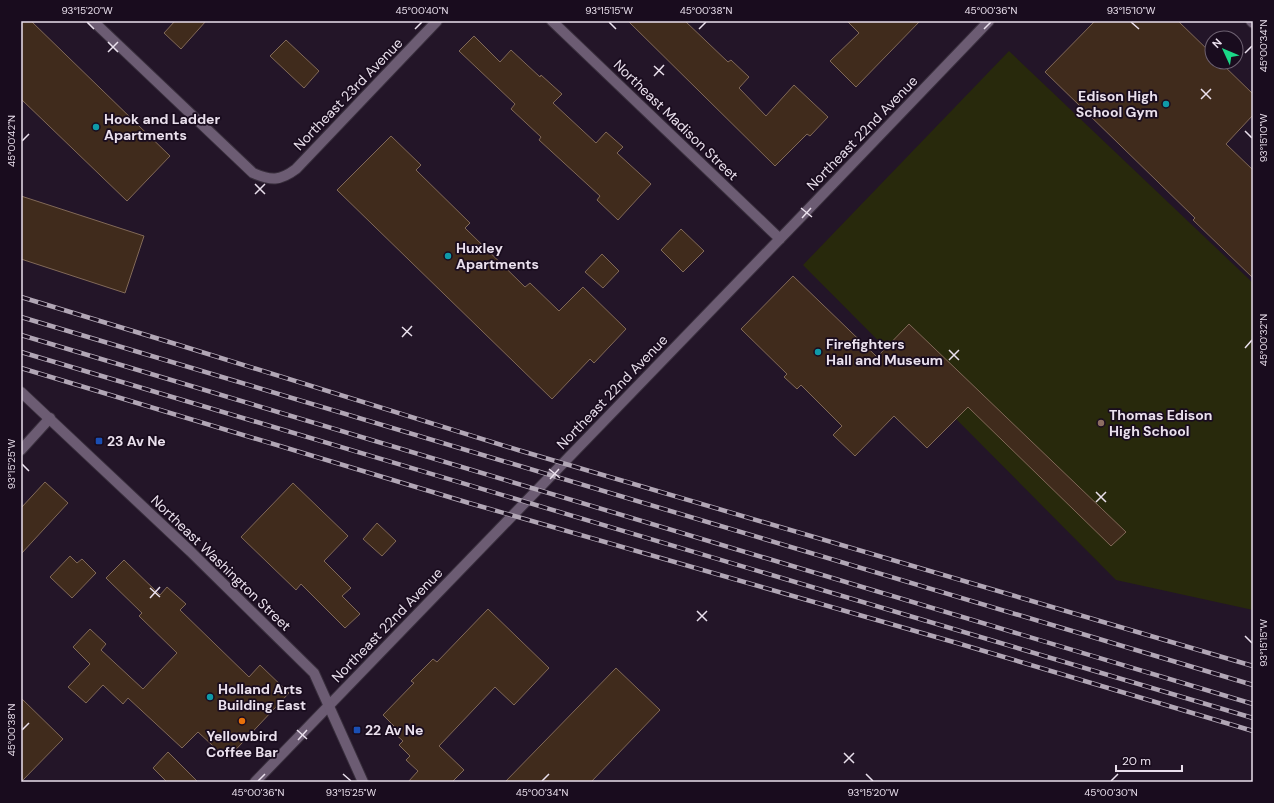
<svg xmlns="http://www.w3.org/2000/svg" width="1274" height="803" viewBox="0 0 1274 803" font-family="'DM Sans',sans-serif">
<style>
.green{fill:#28290c}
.building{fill:#402b1c;stroke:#816958}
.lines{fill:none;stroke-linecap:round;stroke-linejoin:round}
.minor-casing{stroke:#382e3c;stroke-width:12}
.tertiary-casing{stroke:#382e3c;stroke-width:12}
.minor{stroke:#6c5c73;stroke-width:10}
.tertiary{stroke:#6c5c73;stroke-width:10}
.rail-casing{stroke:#b1a6b5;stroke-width:4.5}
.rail{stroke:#190c1e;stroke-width:3;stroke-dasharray:9;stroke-linecap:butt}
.ticks{fill:none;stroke:#eae0ed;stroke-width:1.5}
.culture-dot{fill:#0f9aa8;stroke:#190c1e;stroke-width:1.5}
.education-dot{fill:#8d6e63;stroke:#190c1e;stroke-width:1.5}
.transit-dot{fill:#1a4fb4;stroke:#190c1e;stroke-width:1.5}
.food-dot{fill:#e8710a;stroke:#190c1e;stroke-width:1.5}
.labels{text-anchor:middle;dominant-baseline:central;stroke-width:3.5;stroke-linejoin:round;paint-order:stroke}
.street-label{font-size:14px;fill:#eae0ed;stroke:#190c1e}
.poi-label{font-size:14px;font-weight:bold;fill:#eae0ed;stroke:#190c1e;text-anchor:start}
.neatline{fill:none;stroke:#eae0ed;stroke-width:1.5}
.ticks-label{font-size:10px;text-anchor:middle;fill:#eae0ed}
</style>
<rect width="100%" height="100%" fill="#231528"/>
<path class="green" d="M 1009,51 L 1253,283 L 1253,610 L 1116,580 L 803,265 Z"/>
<path class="building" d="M 21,21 L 31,21 L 170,156 L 127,201 L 21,99 Z
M 175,21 L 206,21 L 181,49 L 164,33 Z
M 628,21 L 685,21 L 728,62 L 731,60 L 749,77 L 739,88 L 766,116 L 794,85 L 828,117 L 810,136 L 807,134 L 775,166 Z
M 847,21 L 920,21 L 856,87 L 830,61 L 859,33 Z
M 1095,21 L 1178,21 L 1212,54 L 1212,62 L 1220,62 L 1253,94 L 1253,115 L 1226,144 L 1253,170 L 1253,278 L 1193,220 L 1195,218 L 1045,72 Z
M 474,36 L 500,62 L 511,50 L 540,77 L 541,75 L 562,94 L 553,103 L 596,143 L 606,132 L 623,147 L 617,153 L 651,184 L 618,220 L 597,200 L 600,196 L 539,140 L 541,137 L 511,109 L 515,104 L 459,51 Z
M 286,40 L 319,71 L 304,88 L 270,56 Z
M 391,136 L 421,165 L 416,170 L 470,223 L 465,228 L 525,287 L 530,283 L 559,311 L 583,287 L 626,329 L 594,363 L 590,359 L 552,399 L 337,190 Z
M 21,196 L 144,236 L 125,293 L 21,259 Z
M 681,229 L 704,251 L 683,272 L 661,250 Z
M 602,254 L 619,271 L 603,288 L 585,272 Z
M 793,276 L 877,357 L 909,324 L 1126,532 L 1111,546 L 968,407 L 927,448 L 894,416 L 855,456 L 833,435 L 842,426 L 801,385 L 797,389 L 784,377 L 787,374 L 741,329 Z
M 45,482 L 68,503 L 21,554 L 21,508 Z
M 293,483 L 348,536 L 324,561 L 351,588 L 342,596 L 360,614 L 345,628 L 301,584 L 296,590 L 241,537 Z
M 377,523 L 396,541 L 382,556 L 363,539 Z
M 70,556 L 77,563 L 82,559 L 96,573 L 72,598 L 50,577 Z
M 124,560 L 160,595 L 167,587 L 186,604 L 180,610 L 249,677 L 260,665 L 289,693 L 227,759 L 198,732 L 182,748 L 128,698 L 123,704 L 103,685 L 86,703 L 68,687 L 90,664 L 73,647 L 90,629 L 106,644 L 101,650 L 143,689 L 177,653 L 139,616 L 142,613 L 106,578 Z
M 488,609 L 549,668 L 514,705 L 495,687 L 439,746 L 464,770 L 452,782 L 408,782 L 418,771 L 406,760 L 410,756 L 399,745 L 403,741 L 391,730 L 394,726 L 383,715 L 414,683 L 411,681 L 433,659 L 437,662 Z
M 616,668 L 660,710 L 591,782 L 505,782 Z
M 21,698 L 63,739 L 21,782 Z
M 168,752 L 198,782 L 167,782 L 153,768 Z"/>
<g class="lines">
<defs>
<path id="minor" d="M 93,21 L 253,173 C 271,181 280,181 296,169 L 437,21
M 552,21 L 780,239
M 21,450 L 50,418
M 255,782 L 800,218 L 989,21"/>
<path id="tertiary" d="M 1251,21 L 1253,23
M 21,392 L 190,551 L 314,673 L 363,782"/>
</defs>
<use href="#minor" class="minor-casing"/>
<use href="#tertiary" class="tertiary-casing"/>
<use href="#minor" class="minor"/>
<use href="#tertiary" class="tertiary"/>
<defs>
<path id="rail" d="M 21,297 L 179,345 L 518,450 L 1253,666
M 21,317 L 1253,685
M 21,335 L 1253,704
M 21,352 L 1253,718
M 21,368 L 469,503 L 957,643 L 1253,731"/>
</defs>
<use href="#rail" class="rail-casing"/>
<use href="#rail" class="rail"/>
</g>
<path class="ticks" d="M 87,22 L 94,29M 609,22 L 616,29M 1131,22 L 1139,29M 415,29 L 422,22M 699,29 L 706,22M 984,29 L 991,22M 108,42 L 118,52M 108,52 L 118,42M 1245,53 L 1252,46M 654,66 L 664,75M 654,76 L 664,65M 1201,89 L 1211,99M 1201,99 L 1211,89M 1245,131 L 1252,138M 22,141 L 29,134M 255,184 L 265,194M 255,194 L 265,184M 801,208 L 812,217M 802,218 L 811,208M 402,327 L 412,336M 402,337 L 412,326M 1245,348 L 1252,340M 949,350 L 959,360M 949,360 L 959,350M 22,464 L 29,471M 549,469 L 560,478M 550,479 L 559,469M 1096,492 L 1106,502M 1096,502 L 1106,492M 150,588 L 160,597M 150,598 L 160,587M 697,611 L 707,621M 697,621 L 707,611M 1245,636 L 1252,643M 22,730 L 29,723M 297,730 L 307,739M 298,740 L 307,730M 844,753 L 854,763M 844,763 L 854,753M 343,774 L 351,781M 866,774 L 873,781M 258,781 L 265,774M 542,781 L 549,774M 1111,781 L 1118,774"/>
<g class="culture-dot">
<circle cx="1166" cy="104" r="4"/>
<circle cx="96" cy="127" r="4"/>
<circle cx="448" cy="256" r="4"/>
<circle cx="818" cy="352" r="4"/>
<circle cx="210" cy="697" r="4"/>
</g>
<circle class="education-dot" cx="1101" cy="423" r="4"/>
<g class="transit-dot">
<rect x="95" y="437" width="8" height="8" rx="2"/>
<rect x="353" y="726" width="8" height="8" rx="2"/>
</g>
<circle class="food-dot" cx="242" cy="721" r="4"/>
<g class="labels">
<g class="street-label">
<text transform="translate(348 94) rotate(-46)">Northeast 23rd Avenue</text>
<text transform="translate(676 120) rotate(44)">Northeast Madison Street</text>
<text transform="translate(862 133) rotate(-46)">Northeast 22nd Avenue</text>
<text transform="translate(612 392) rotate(-46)">Northeast 22nd Avenue</text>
<text transform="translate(221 563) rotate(44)">Northeast Washington Street</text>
<text transform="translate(387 625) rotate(-46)">Northeast 22nd Avenue</text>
</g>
<g class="poi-label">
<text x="1158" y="96" text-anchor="end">Edison High<tspan x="1158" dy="16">School Gym</tspan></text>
<text x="104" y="119">Hook and Ladder<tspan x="104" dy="16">Apartments</tspan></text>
<text x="456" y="248">Huxley<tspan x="456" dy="16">Apartments</tspan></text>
<text x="826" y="344">Firefighters<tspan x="826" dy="16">Hall and Museum</tspan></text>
<text x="1109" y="415">Thomas Edison<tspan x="1109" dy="16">High School</tspan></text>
<text x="107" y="441">23 Av Ne</text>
<text x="218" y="689">Holland Arts<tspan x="218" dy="16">Building East</tspan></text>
<text x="365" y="730">22 Av Ne</text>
<text x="242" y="736" text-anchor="middle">Yellowbird<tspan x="242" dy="16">Coffee Bar</tspan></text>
</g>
</g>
<rect width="1274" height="803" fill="none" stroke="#190c1e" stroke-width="44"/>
<g transform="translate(1224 50) rotate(314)"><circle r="19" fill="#190c1e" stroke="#6d6171"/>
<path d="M0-3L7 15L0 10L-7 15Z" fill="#1bd988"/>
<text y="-6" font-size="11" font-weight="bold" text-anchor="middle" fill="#eae0ed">N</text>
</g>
<path d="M1116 765v6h66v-6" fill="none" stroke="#eae0ed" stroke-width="2"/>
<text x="1122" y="765" font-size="12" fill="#eae0ed" stroke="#190c1e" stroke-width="3" paint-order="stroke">20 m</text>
<rect x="22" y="22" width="1230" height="759" class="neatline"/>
<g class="ticks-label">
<text x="87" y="14">93°15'20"W</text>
<text x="422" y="14">45°00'40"N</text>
<text x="609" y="14">93°15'15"W</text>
<text x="706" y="14">45°00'38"N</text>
<text x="991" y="14">45°00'36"N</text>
<text x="1131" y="14">93°15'10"W</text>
<text transform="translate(1263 46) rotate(-90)" y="4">45°00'34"N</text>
<text transform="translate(1263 138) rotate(-90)" y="4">93°15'10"W</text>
<text transform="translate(11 141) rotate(-90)" y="4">45°00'42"N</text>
<text transform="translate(1263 340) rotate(-90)" y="4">45°00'32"N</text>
<text transform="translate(11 464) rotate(-90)" y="4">93°15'25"W</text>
<text transform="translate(1263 643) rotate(-90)" y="4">93°15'15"W</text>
<text transform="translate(11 730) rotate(-90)" y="4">45°00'38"N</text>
<text x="258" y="796">45°00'36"N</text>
<text x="351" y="796">93°15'25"W</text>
<text x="542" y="796">45°00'34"N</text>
<text x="873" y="796">93°15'20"W</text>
<text x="1111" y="796">45°00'30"N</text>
</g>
</svg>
